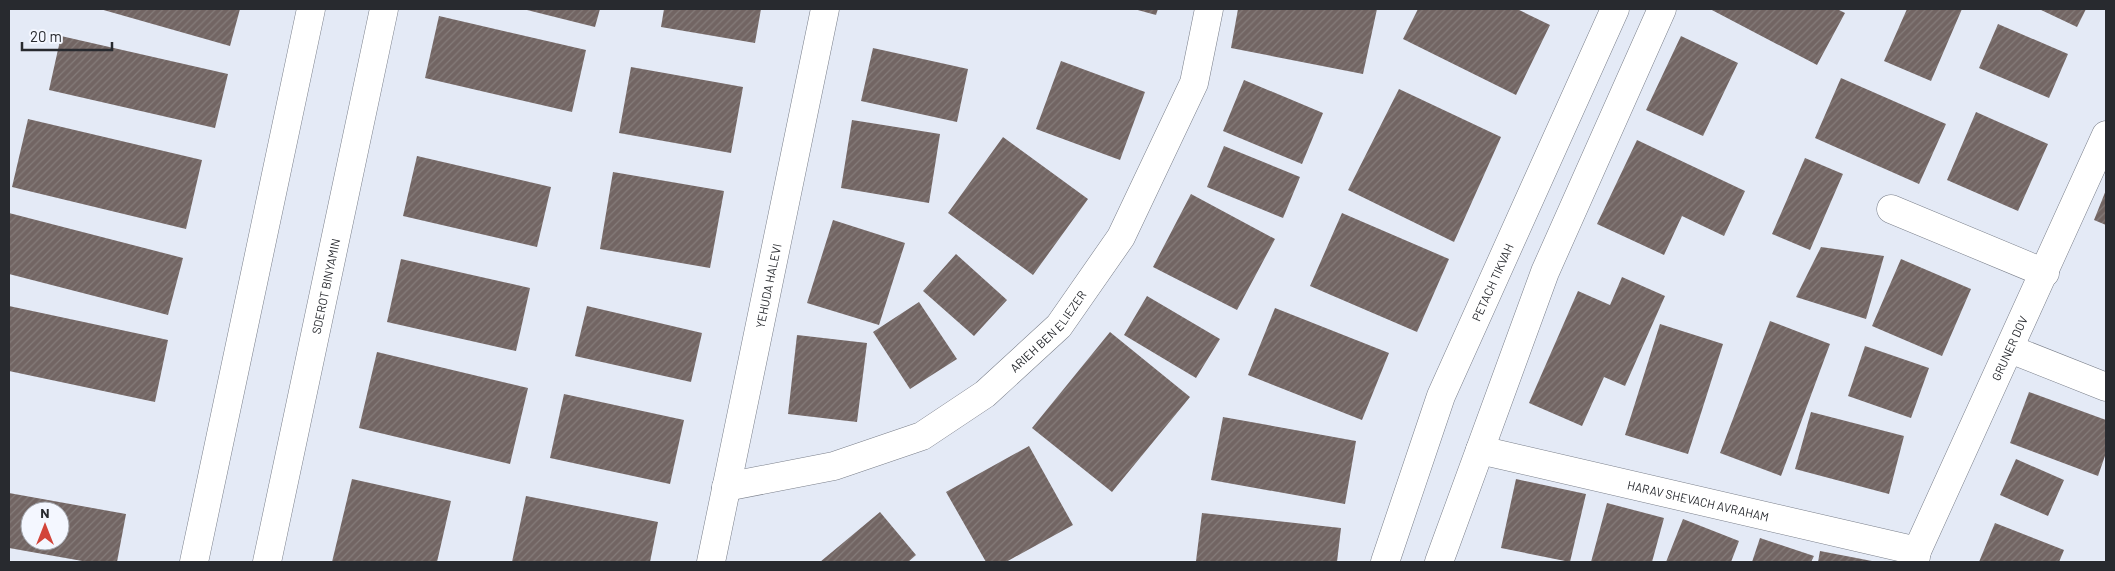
<svg xmlns="http://www.w3.org/2000/svg" width="2115" height="571" viewBox="0 0 2115 571" font-family="Barlow,sans-serif">
<style>
.building{fill:url(#building-hatch);fill-rule:evenodd}
.lines{fill:none;stroke-linecap:round;stroke-linejoin:round}
.minor-casing{stroke:#7a7f8a;stroke-width:29}
.major-casing{stroke:#7a7f8a;stroke-width:29}
.minor{stroke:#fff;stroke-width:28}
.major{stroke:#fff;stroke-width:28}
.labels{text-anchor:middle;dominant-baseline:central;stroke-width:5;stroke-linejoin:round;paint-order:stroke}
.street-label{font-size:12px;fill:#282a2f;stroke:#f4f7ff}
</style>
<defs>
<pattern id="building-hatch" width="6" height="6" patternUnits="userSpaceOnUse" patternTransform="scale(1.25)"><rect width="6" height="6" fill="#726563"/><path d="M-1 1l2-2M0 6l6-6M5 7l2-2" fill="none" stroke="#857c7a"/></pattern>
</defs>
<rect width="100%" height="100%" fill="#e4eaf6"/>
<path class="building" d="M 100,9 L 240,9 L 230,46 Z
M 523,9 L 600,9 L 595,27 Z
M 664,9 L 761,9 L 755,43 L 661,27 Z
M 1134,9 L 1158,9 L 1156,15 Z
M 1238,9 L 1377,9 L 1363,74 L 1231,48 Z
M 1418,9 L 1517,9 L 1550,25 L 1516,95 L 1403,39 Z
M 1710,9 L 1837,9 L 1845,13 L 1817,65 Z
M 1907,9 L 1962,9 L 1931,81 L 1884,61 Z
M 2039,9 L 2086,9 L 2077,27 Z
M 439,16 L 586,50 L 572,112 L 425,78 Z
M 1998,24 L 2068,54 L 2049,98 L 1979,68 Z
M 61,36 L 228,74 L 215,128 L 49,90 Z
M 1681,36 L 1738,63 L 1703,136 L 1646,110 Z
M 873,48 L 968,69 L 957,122 L 861,101 Z
M 1061,61 L 1145,92 L 1120,160 L 1036,129 Z
M 631,67 L 743,87 L 731,153 L 619,133 Z
M 1841,78 L 1946,124 L 1919,184 L 1815,138 Z
M 1244,80 L 1323,113 L 1302,164 L 1223,131 Z
M 1399,89 L 1501,137 L 1454,242 L 1348,190 Z
M 1976,112 L 2048,144 L 2018,211 L 1947,180 Z
M 28,119 L 202,160 L 186,229 L 12,187 Z
M 852,120 L 940,134 L 929,203 L 841,188 Z
M 1003,137 L 1088,199 L 1033,275 L 948,213 Z
M 1637,140 L 1745,191 L 1724,236 L 1682,216 L 1664,255 L 1597,224 Z
M 1224,146 L 1300,177 L 1283,218 L 1207,187 Z
M 417,156 L 551,187 L 537,247 L 403,216 Z
M 1805,158 L 1843,174 L 1810,250 L 1772,234 Z
M 613,172 L 724,191 L 710,268 L 600,249 Z
M 2106,190 L 2106,225 L 2094,220 Z
M 1191,194 L 1275,239 L 1237,310 L 1153,267 Z
M 9,213 L 183,258 L 168,315 L 9,274 Z
M 1342,213 L 1449,259 L 1417,332 L 1310,286 Z
M 833,220 L 905,243 L 879,325 L 807,303 Z
M 1821,247 L 1884,256 L 1866,319 L 1796,297 Z
M 956,254 L 1007,300 L 974,336 L 923,291 Z
M 401,259 L 530,288 L 516,351 L 387,322 Z
M 1901,259 L 1971,289 L 1942,356 L 1872,326 Z
M 1622,277 L 1665,296 L 1625,386 L 1604,377 L 1582,426 L 1529,403 L 1578,291 L 1610,305 Z
M 1147,296 L 1220,339 L 1196,378 L 1124,335 Z
M 919,302 L 957,359 L 910,389 L 873,332 Z
M 9,306 L 168,340 L 155,402 L 9,371 Z
M 587,306 L 702,333 L 691,382 L 575,356 Z
M 1275,308 L 1389,353 L 1362,420 L 1248,375 Z
M 1770,321 L 1830,344 L 1781,476 L 1720,453 Z
M 1660,324 L 1723,344 L 1688,454 L 1625,435 Z
M 1110,332 L 1190,397 L 1112,492 L 1032,428 Z
M 797,335 L 867,343 L 857,422 L 788,414 Z
M 1865,346 L 1929,368 L 1911,418 L 1848,396 Z
M 377,352 L 528,388 L 510,464 L 359,428 Z
M 2029,392 L 2106,420 L 2106,453 L 2098,476 L 2010,443 Z
M 564,394 L 684,420 L 670,484 L 550,458 Z
M 1811,412 L 1904,436 L 1889,494 L 1795,469 Z
M 1223,417 L 1356,441 L 1345,504 L 1211,480 Z
M 1029,446 L 1073,525 L 1006,562 L 986,562 L 946,492 Z
M 2016,459 L 2064,480 L 2048,516 L 2000,495 Z
M 352,479 L 451,501 L 437,562 L 332,562 Z
M 1516,479 L 1586,494 L 1570,562 L 1501,548 Z
M 9,493 L 126,514 L 117,562 L 88,562 L 9,548 ZM 30,511 L 60,511 L 60,541 L 30,541 Z
M 526,496 L 658,522 L 650,562 L 512,562 Z
M 1607,503 L 1664,518 L 1652,562 L 1591,562 Z
M 880,512 L 916,555 L 908,562 L 820,562 Z
M 1202,513 L 1341,528 L 1337,562 L 1196,561 Z
M 1683,519 L 1739,541 L 1731,562 L 1666,562 Z
M 1995,523 L 2064,550 L 2059,562 L 1979,562 Z
M 1760,538 L 1814,556 L 1811,562 L 1752,562 Z
M 1820,551 L 1872,561 L 1872,562 L 1818,562 Z"/>
<g class="lines">
<defs>
<g id="minor">
<path d="M 1891,209 L 2045,273"/>
<path d="M 2010,349 L 2106,387"/>
<path id="s1" d="M 1480,450 L 1917,551"/>
<path id="s2" d="M 726,487 L 834,466 L 922,436 L 985,394 L 1059,326 L 1121,237 L 1194,83 L 1209,9"/>
<path id="s3" d="M 711,562 L 825,9"/>
<path id="s4" d="M 1915,562 L 1917,551 L 2106,135"/>
</g>
<g id="major">
<path d="M 194,562 L 311,9"/>
<path id="s5" d="M 267,562 L 384,9"/>
<path id="s6" d="M 1385,562 L 1441,396 L 1615,9"/>
<path d="M 1439,562 L 1545,272 L 1662,9"/>
</g>
</defs>
<use href="#minor" class="minor-casing"/>
<use href="#major" class="major-casing"/>
<use href="#minor" class="minor"/>
<use href="#major" class="major"/>
</g>
<g class="labels">
<g class="street-label">
<text stroke="none"><textPath href="#s6" startOffset="300">PETACH TIKVAH</textPath></text>
<text stroke="none"><textPath href="#s5" startOffset="282">SDEROT BINYAMIN</textPath></text>
<text stroke="none"><textPath href="#s3" startOffset="282">YEHUDA HALEVI</textPath></text>
<text stroke="none"><textPath href="#s2" startOffset="368">ARIEH BEN ELIEZER</textPath></text>
<text stroke="none"><textPath href="#s4" startOffset="234">GRUNER DOV</textPath></text>
<text stroke="none"><textPath href="#s1" startOffset="224">HARAV SHEVACH AVRAHAM</textPath></text>
</g>
</g>
<rect width="2115" height="571" fill="none" stroke="#282a2f" stroke-width="20"/>
<g transform="translate(45 526)"><circle r="24" fill="#f4f7ff" stroke="#a2a5ac"/>
<path d="M0-4L9 19L0 12L-9 19Z" fill="#d2443a"/>
<text y="-8" font-size="14" font-weight="bold" text-anchor="middle" fill="#282a2f">N</text>
</g>
<path d="M22 42v8h90v-8" fill="none" stroke="#282a2f" stroke-width="2.5"/>
<text x="30" y="42" font-size="15" fill="#282a2f" stroke="#f4f7ff" stroke-width="4" paint-order="stroke">20 m</text>
</svg>
